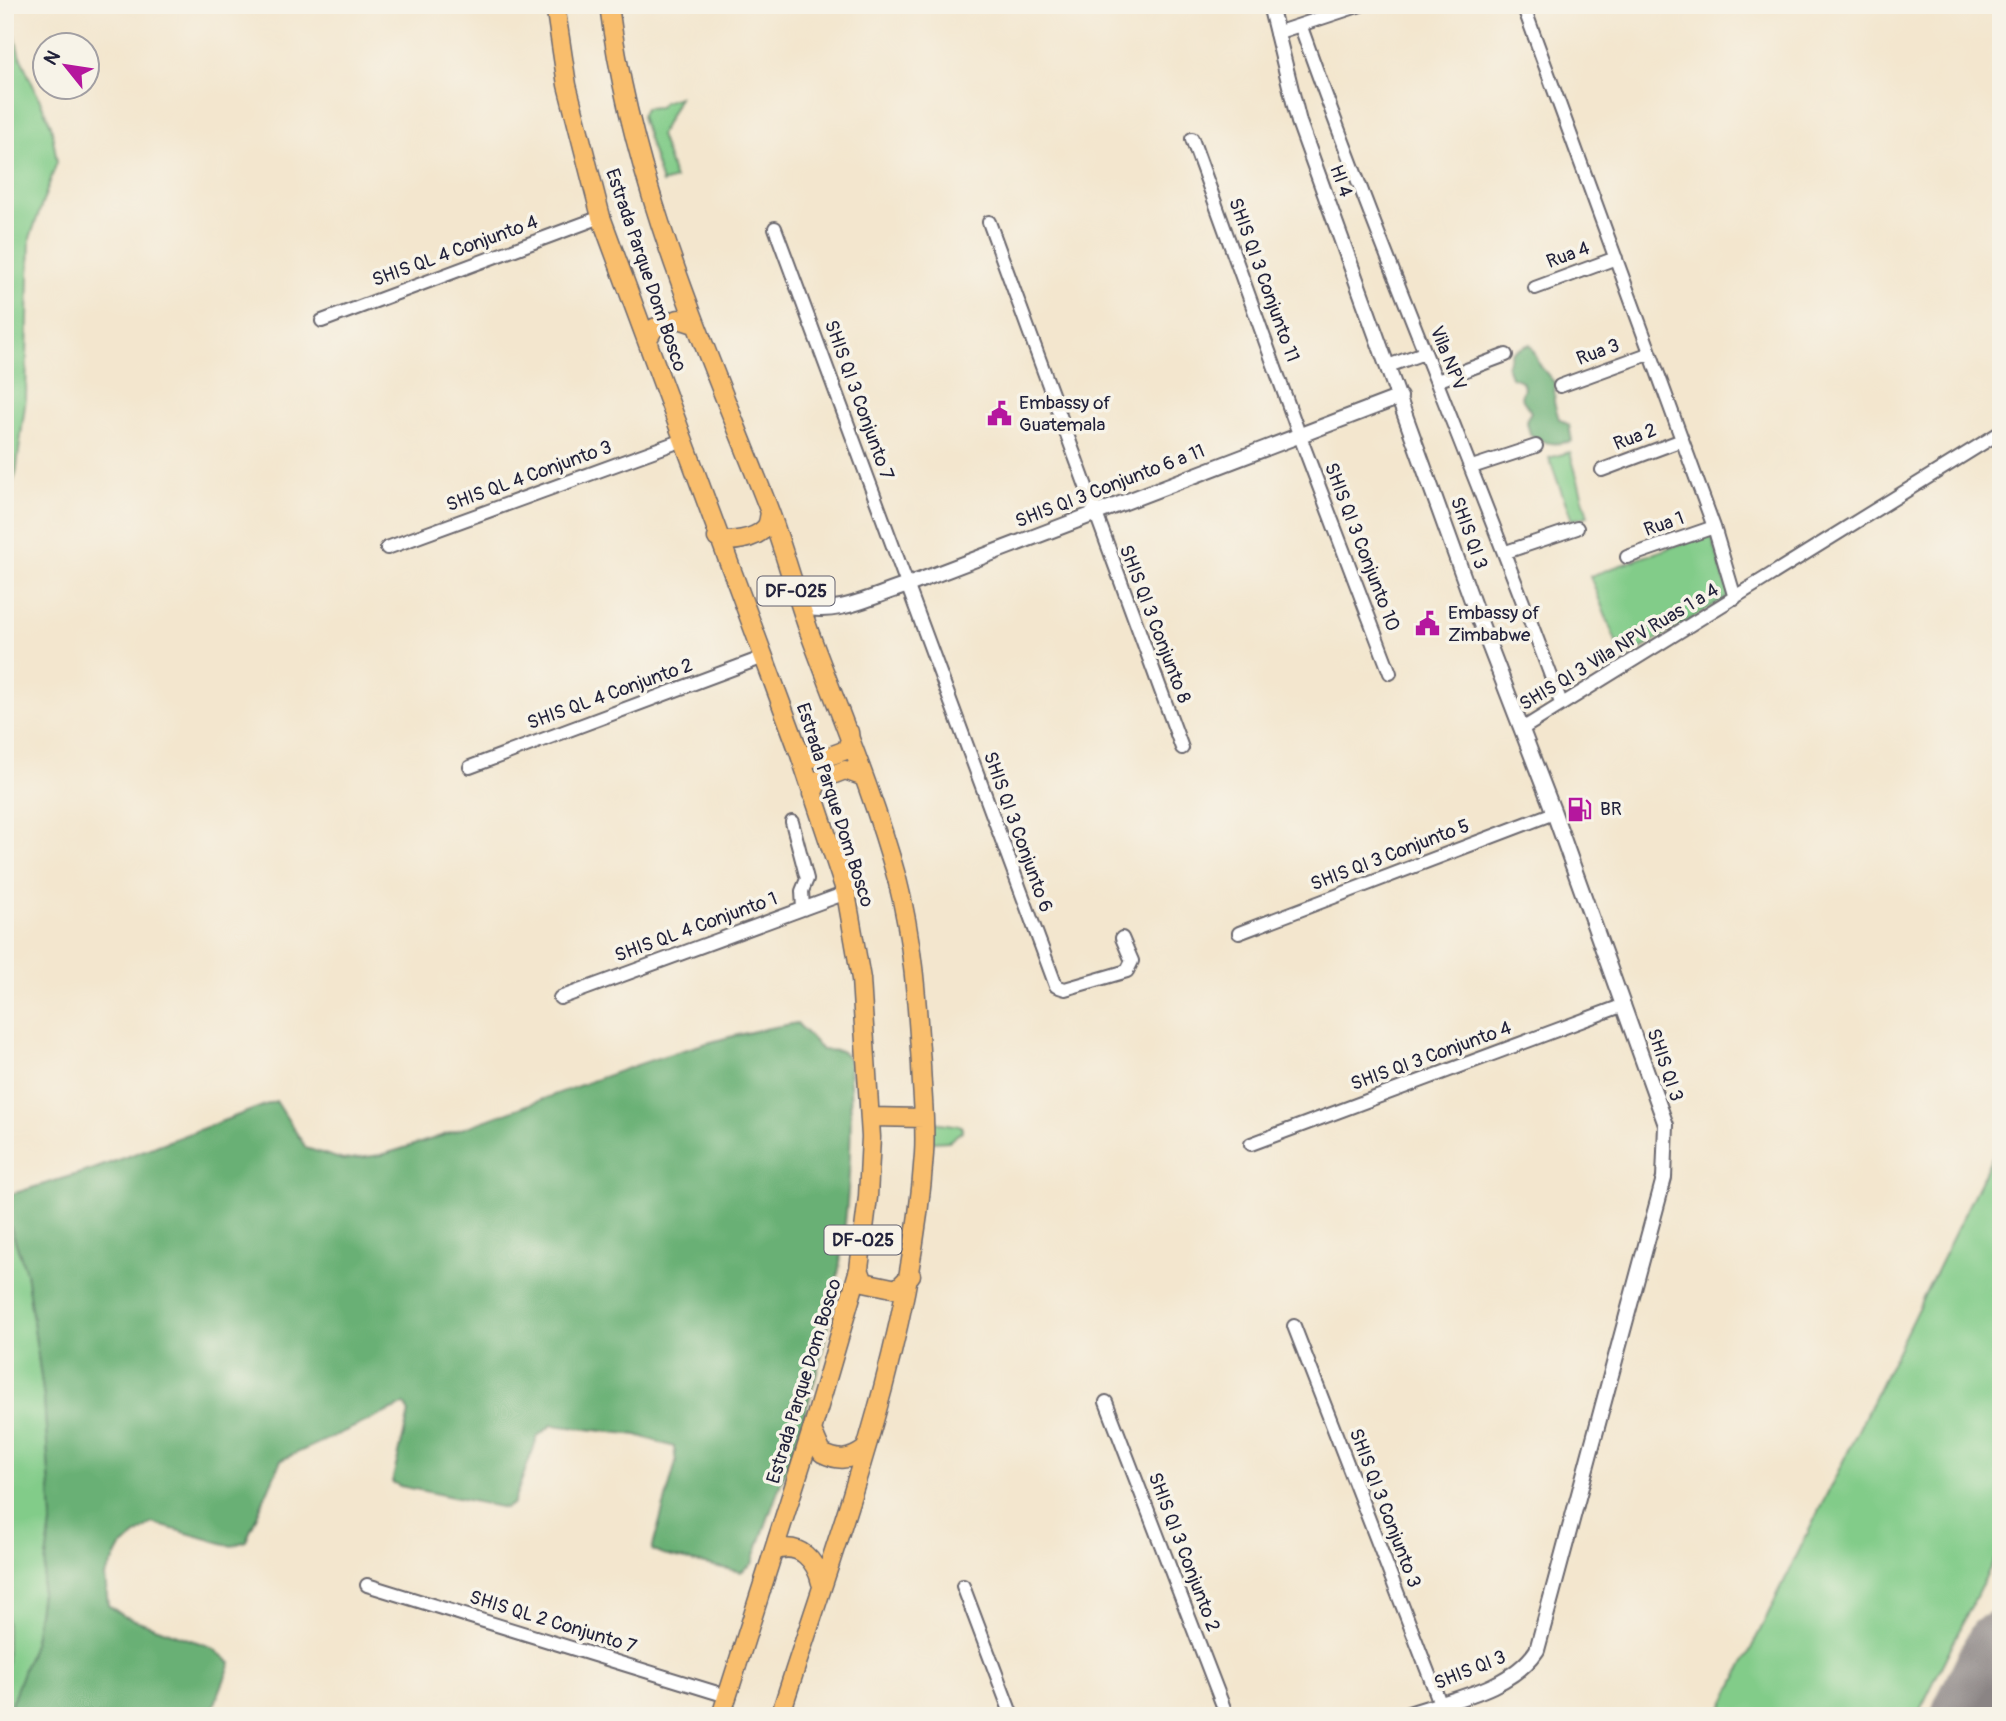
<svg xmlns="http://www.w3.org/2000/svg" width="2006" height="1721" viewBox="0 0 2006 1721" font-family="Pangolin,sans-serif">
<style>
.green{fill:#82cc89;stroke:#527762;stroke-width:2}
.forest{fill:#69b075;stroke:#466958;stroke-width:2}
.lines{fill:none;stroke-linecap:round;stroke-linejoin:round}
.runway{stroke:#8a8484;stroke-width:70}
.minor-casing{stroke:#6b676e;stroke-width:16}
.tertiary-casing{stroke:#6b676e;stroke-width:18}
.primary-casing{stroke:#6b676e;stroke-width:21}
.minor{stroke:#fff;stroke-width:12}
.tertiary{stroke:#fff;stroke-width:14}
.primary{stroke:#f9be6d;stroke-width:18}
.labels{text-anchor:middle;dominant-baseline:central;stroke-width:7;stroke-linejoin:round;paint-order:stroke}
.shield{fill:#f7f3e8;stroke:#62616f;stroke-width:2}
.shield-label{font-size:18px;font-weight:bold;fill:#22223b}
.street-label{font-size:19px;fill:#22223b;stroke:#f7f3e8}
.poi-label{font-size:19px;fill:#22223b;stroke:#f7f3e8;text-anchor:start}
</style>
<rect width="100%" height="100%" fill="#f7f3e8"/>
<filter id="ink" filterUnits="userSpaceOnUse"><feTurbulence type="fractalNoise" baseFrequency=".0143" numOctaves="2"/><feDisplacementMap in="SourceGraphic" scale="14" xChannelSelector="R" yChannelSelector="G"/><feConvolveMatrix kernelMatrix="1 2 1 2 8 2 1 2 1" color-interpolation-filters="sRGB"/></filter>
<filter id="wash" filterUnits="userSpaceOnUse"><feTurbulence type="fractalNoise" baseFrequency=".00686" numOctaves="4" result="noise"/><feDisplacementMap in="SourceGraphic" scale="28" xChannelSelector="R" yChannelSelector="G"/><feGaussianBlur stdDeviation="1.57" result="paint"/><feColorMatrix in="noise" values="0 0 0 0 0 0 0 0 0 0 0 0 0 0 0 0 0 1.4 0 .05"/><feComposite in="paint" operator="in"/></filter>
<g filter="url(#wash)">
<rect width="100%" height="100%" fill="#f3e6ce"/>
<path class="green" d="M 5,5 L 8,5 L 19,54 L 51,125 L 57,162 L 30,238 L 26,397 L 16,474 L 5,502 Z
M 679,97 L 660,135 L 675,179 L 662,183 L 641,116 L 645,108 L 659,107 L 663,102 Z
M 1570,452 L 1588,516 L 1572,520 L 1549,458 Z
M 1711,533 L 1729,596 L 1623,660 L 1590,576 Z
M 933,1122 L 962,1126 L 962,1131 L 949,1141 L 932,1142 Z
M 2001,1139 L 2001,1546 L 1917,1716 L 1718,1716 Z
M 5,1211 L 26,1272 L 44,1398 L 52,1518 L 34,1641 L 7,1716 Z"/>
<path class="forest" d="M 1530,344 L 1541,367 L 1555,383 L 1554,402 L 1559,419 L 1569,425 L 1572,441 C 1555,445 1545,445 1530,434 L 1526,420 L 1531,412 L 1521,397 L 1524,387 L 1522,381 L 1511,377 L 1507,366 L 1512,352 Z
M 797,1023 L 822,1050 L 841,1051 L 849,1058 C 855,1162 845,1267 818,1368 C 801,1434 774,1499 752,1564 L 741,1572 L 663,1555 L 652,1550 L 676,1462 L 674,1447 L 637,1435 L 552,1425 L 538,1436 L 513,1504 L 505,1508 L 400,1486 L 392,1482 L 409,1413 L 405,1404 L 281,1460 L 246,1541 L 232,1546 L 152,1523 L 121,1547 L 105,1576 L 108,1605 L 124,1616 L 211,1647 L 231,1663 L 210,1716 L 7,1716 L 34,1641 L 52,1518 L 44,1398 L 26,1272 L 5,1211 L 5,1196 L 94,1169 L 276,1101 L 306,1148 L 343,1160 L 381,1155 C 520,1115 653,1046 797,1023 Z"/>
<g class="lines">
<path class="runway" d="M 1966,1716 L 2001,1645"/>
</g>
</g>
<g filter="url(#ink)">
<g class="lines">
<defs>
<path id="minor" d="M 1523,5 L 1714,527 L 1735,598
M 1301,27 C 1382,255 1478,477 1561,703
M 1276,33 L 1361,5
M 1192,139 L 1299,434 L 1390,673
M 989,222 L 1182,748
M 775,228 L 1056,986 L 1065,989 L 1127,971 L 1132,961 L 1122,938
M 1535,288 L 1616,258
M 322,321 L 601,217
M 1388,366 L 1424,353
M 1437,381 L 1506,355
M 1560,386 L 1648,354
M 1472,467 L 1536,446
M 1602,470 L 1682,440
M 387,548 L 683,440
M 1506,552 L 1577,528
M 1627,557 L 1714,527
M 1522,729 L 2001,432
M 470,767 L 764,657
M 792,822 L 807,879 L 802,891 L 803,909
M 1239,933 L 1554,813
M 560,998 L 846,893
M 1251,1144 L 1624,1005
M 1294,1326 L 1440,1703
M 1106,1402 L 1227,1716
M 367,1585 L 727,1696
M 963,1586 L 1012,1716"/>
<path id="tertiary" d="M 1270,5 L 1299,122 L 1321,183 L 1474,606 L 1554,813 L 1666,1125 L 1664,1178 L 1537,1650 C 1510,1691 1448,1700 1403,1716
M 801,606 C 836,617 874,595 908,585 L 1400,397"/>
<path id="primary" d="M 555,5 L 567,85 L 601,217 L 799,752 L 846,893 L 861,979 L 871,1137 L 868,1197 L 859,1269 L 812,1430 L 721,1716
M 609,5 C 631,181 704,343 768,507 C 784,549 795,592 810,634 C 840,715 874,795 897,879 C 913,940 917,1002 921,1065 C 922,1094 926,1125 924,1154 C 911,1347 838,1533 780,1716
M 647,341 L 654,328 L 679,319 L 694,324
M 717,538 C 729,544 755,539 765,528 C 769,524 769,517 770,512
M 799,752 C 818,763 827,757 846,750 L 850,740 L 849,732
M 812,794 L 819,780 L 845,770 L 864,777
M 871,1117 L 924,1118
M 859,1269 L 864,1282 L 897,1289 L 911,1275
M 812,1430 L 822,1453 C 838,1461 849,1461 864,1450
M 774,1551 C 800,1541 816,1561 821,1583"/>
</defs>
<use href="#minor" class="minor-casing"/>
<use href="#tertiary" class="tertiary-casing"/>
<use href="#primary" class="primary-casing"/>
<use href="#minor" class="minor"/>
<use href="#tertiary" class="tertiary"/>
<use href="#primary" class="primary"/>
</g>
</g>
<defs>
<symbol id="civic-bare" viewBox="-9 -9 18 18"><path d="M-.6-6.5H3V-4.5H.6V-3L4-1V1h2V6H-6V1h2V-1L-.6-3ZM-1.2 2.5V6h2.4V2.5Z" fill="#b5179e" stroke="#f7f3e8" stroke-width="2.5" paint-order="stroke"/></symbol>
<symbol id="fuel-bare" viewBox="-9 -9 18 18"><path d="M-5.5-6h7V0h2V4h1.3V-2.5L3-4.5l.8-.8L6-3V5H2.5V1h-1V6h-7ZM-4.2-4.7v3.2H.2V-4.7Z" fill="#b5179e" stroke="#f7f3e8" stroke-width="2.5" paint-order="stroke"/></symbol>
</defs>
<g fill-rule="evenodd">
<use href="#civic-bare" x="982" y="396" width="35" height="35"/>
<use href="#civic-bare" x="1410" y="606" width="35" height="35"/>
<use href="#fuel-bare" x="1562" y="792" width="35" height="35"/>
</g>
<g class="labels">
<g class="shield">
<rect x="757.5" y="576.5" width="77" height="29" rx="5"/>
<rect x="824.5" y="1225.5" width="77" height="29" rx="5"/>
</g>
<g class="shield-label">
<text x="796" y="591">DF-025</text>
<text x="863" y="1240">DF-025</text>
</g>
<g class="street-label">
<text transform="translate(1341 181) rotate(70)">HI 4</text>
<text transform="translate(455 251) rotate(-20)">SHIS QL 4 Conjunto 4</text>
<text transform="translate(1568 255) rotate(-20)">Rua 4</text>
<text transform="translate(646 270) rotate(71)">Estrada Parque Dom Bosco</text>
<text transform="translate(1264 280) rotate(70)">SHIS QI 3 Conjunto 11</text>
<text transform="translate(1598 352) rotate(-20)">Rua 3</text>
<text transform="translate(1448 358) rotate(68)">Vila NPV</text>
<text transform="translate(859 400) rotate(70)">SHIS QI 3 Conjunto 7</text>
<text transform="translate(1635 437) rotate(-21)">Rua 2</text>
<text transform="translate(529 476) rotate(-20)">SHIS QL 4 Conjunto 3</text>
<text transform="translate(1110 486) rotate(-21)">SHIS QI 3 Conjunto 6 a 11</text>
<text transform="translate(1664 524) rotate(-19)">Rua 1</text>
<text transform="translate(1469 533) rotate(70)">SHIS QI 3</text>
<text transform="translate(1362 547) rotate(69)">SHIS QI 3 Conjunto 10</text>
<text transform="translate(1155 624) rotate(69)">SHIS QI 3 Conjunto 8</text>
<text transform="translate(1619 647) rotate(-31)">SHIS QI 3 Vila NPV Ruas 1 a 4</text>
<text transform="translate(610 694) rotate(-20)">SHIS QL 4 Conjunto 2</text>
<text transform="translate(835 805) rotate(72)">Estrada Parque Dom Bosco</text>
<text transform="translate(1018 832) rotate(70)">SHIS QI 3 Conjunto 6</text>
<text transform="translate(1390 855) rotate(-21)">SHIS QI 3 Conjunto 5</text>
<text transform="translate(696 927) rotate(-20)">SHIS QL 4 Conjunto 1</text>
<text transform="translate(1431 1056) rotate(-20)">SHIS QI 3 Conjunto 4</text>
<text transform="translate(1665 1065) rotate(71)">SHIS QI 3</text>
<text transform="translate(804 1381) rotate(-73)">Estrada Parque Dom Bosco</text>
<text transform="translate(1385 1508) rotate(69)">SHIS QI 3 Conjunto 3</text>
<text transform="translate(1184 1552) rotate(69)">SHIS QI 3 Conjunto 2</text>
<text transform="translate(553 1622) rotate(17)">SHIS QL 2 Conjunto 7</text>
<text transform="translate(1470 1670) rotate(-22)">SHIS QI 3</text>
</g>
<g class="poi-label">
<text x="1019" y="403">Embassy of<tspan x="1019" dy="22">Guatemala</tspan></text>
<text x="1448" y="613">Embassy of<tspan x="1448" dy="22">Zimbabwe</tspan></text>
<text x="1600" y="809">BR</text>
</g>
</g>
<rect width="2006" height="1721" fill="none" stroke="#f7f3e8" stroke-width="28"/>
<g transform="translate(66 66) rotate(300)"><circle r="33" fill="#f7f3e8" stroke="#a29fa3" stroke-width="2"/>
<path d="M0-5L12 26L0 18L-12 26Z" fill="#b5179e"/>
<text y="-10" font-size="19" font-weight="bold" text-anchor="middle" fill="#22223b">N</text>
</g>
</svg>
